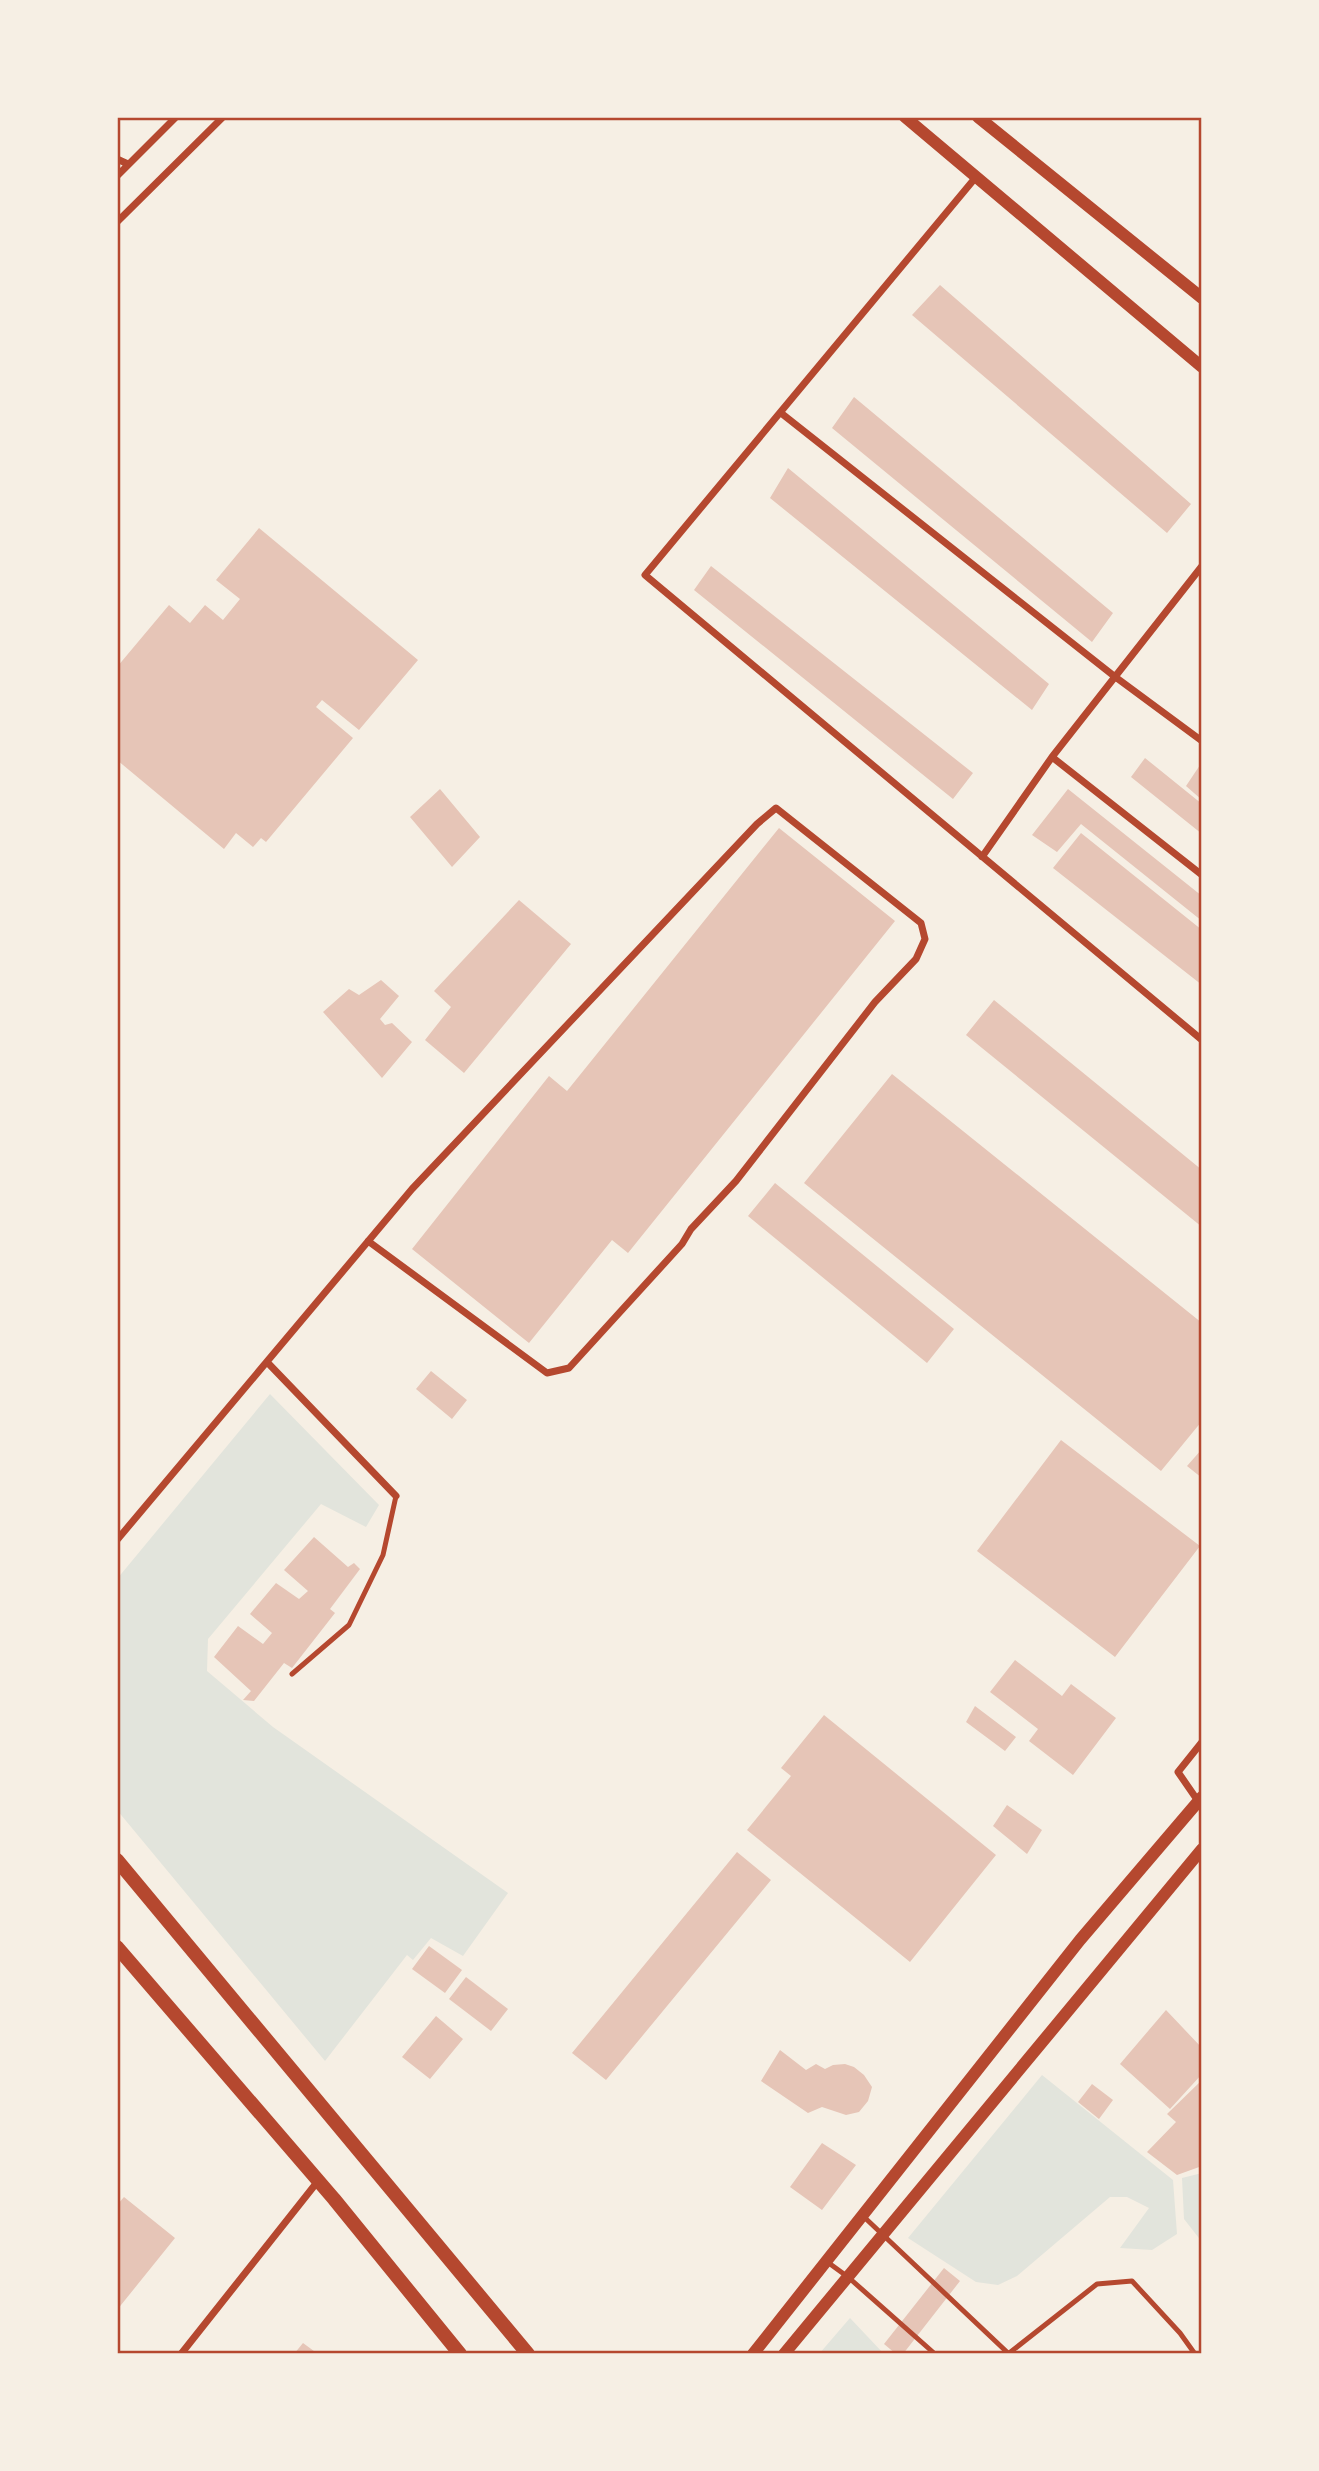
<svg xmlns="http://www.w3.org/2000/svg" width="1319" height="2471" viewBox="0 0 1319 2471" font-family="'Open Sans',sans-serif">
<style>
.green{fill:#e2e4dc}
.building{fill:#e6c5b7}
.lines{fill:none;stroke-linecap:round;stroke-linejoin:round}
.service{stroke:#b5482f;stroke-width:5}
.minor{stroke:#b5482f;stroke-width:7}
.tertiary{stroke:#b5482f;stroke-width:12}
.secondary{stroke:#b5482f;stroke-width:14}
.neatline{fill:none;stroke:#b5482f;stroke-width:2.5}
</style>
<rect width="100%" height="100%" fill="#f6efe4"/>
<path class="green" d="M 270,1394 L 379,1505 L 366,1527 L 321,1504 L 208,1639 L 207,1671 L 273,1727 L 508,1893 L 463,1956 L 431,1938 L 413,1960 L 407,1955 L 325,2061 L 117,1810 L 117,1579 Z
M 1042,2075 L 1173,2180 L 1177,2234 L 1152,2250 L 1120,2248 L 1149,2208 L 1127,2197 L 1110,2197 L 1017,2276 L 998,2285 L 976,2282 L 908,2238 Z
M 1202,2173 L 1202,2242 L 1184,2219 L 1182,2178 Z
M 850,2318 L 884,2354 L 819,2354 Z"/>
<path class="building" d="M 940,285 L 1191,504 L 1167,533 L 912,315 Z
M 854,397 L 1113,613 L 1092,642 L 832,428 Z
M 788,468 L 1049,684 L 1032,710 L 770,498 Z
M 259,528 L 418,660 L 359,730 L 322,700 L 316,707 L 353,738 L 266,842 L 261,838 L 253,847 L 236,833 L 224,849 L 117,760 L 117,667 L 169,605 L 190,623 L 205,605 L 223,620 L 240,599 L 216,580 Z
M 711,566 L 973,773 L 953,799 L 694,590 Z
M 1145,758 L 1202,804 L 1202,834 L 1131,777 Z
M 1202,762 L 1202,800 L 1186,786 Z
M 440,789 L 480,837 L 452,867 L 410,817 Z
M 1068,789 L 1202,896 L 1202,921 L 1081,824 L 1057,852 L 1032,835 Z
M 779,828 L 895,921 L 628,1253 L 612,1240 L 529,1343 L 412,1249 L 549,1076 L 567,1091 Z
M 1081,833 L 1202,930 L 1202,985 L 1053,868 Z
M 519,900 L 571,944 L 464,1073 L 425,1040 L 451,1007 L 434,991 Z
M 381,980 L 399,996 L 380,1019 L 385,1025 L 392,1023 L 412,1042 L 382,1078 L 323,1012 L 349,989 L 359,995 Z
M 994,1000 L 1202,1170 L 1202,1227 L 966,1035 Z
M 892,1074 L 1202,1323 L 1202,1421 L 1161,1471 L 804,1183 Z
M 775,1183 L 954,1329 L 927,1363 L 748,1216 Z
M 431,1371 L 467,1400 L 452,1419 L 416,1389 Z
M 1061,1440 L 1200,1546 L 1115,1657 L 977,1551 Z
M 1202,1449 L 1202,1478 L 1187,1466 Z
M 314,1537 L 348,1567 L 354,1563 L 360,1569 L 330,1609 L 335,1613 L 292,1668 L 284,1663 L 254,1701 L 243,1700 L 251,1691 L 214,1657 L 238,1626 L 263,1644 L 272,1633 L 250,1614 L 276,1583 L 299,1599 L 308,1591 L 284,1570 Z
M 1015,1660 L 1062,1696 L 1071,1684 L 1116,1718 L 1073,1775 L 1029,1741 L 1038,1729 L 990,1692 Z
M 975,1706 L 1016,1737 L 1005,1751 L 966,1722 Z
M 824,1715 L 996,1855 L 910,1962 L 747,1830 L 791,1776 L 781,1768 Z
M 1007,1805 L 1042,1830 L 1027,1854 L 993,1826 Z
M 737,1852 L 771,1880 L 606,2080 L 572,2053 Z
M 429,1946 L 462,1970 L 445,1993 L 412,1969 Z
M 466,1977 L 508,2009 L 491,2031 L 449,1999 Z
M 1166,2010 L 1202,2048 L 1202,2074 L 1170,2109 L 1120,2064 Z
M 436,2016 L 463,2039 L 430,2079 L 402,2057 Z
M 780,2050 L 806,2070 L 816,2064 L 825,2069 L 833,2065 L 845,2064 L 854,2067 L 864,2075 L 872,2087 L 868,2101 L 859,2112 L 846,2115 L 822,2107 L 808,2113 L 761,2081 Z
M 1202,2080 L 1202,2166 L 1177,2175 L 1147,2152 L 1176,2122 L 1167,2114 Z
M 1092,2084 L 1113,2100 L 1099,2119 L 1078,2102 Z
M 822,2143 L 856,2165 L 822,2210 L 790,2187 Z
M 124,2197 L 175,2238 L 117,2310 L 117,2205 Z
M 944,2268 L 960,2281 L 903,2354 L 896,2354 L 884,2344 Z
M 303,2343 L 318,2354 L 294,2354 Z"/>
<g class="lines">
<path class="service" d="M 292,1674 L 349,1625 L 383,1555 L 396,1496
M 863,2216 L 1009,2354
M 826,2261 L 848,2277 L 935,2354
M 1008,2354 L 1097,2284 L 1132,2281 L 1180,2333 L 1195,2354"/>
<path class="minor" d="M 117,159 L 128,164
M 117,176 L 176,117
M 976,177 L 645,575 L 1202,1040
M 117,222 L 223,117
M 781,413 L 1114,676 L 1202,741
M 1052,757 L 1202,875
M 982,857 L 1052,757 L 1202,566
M 267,1362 L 396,1496
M 117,1540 L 412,1189 L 757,824 L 776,808 L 921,923 L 925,939 L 916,959 L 875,1002 L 736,1181 L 691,1229 L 682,1244 L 569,1368 L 547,1373 L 368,1241
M 1198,1801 L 1178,1772 L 1202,1742
M 181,2354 L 318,2181"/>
<path class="tertiary" d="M 905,117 L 1202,367
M 978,117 L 1202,298
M 753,2354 L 1080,1940 L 1202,1797
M 784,2354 L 1202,1849"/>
<path class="secondary" d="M 117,1860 L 528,2354
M 117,1947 L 334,2199 L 460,2354"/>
</g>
<rect width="1319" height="2471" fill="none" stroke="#f6efe4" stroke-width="238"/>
<rect x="119" y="119" width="1081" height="2233" class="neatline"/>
</svg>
